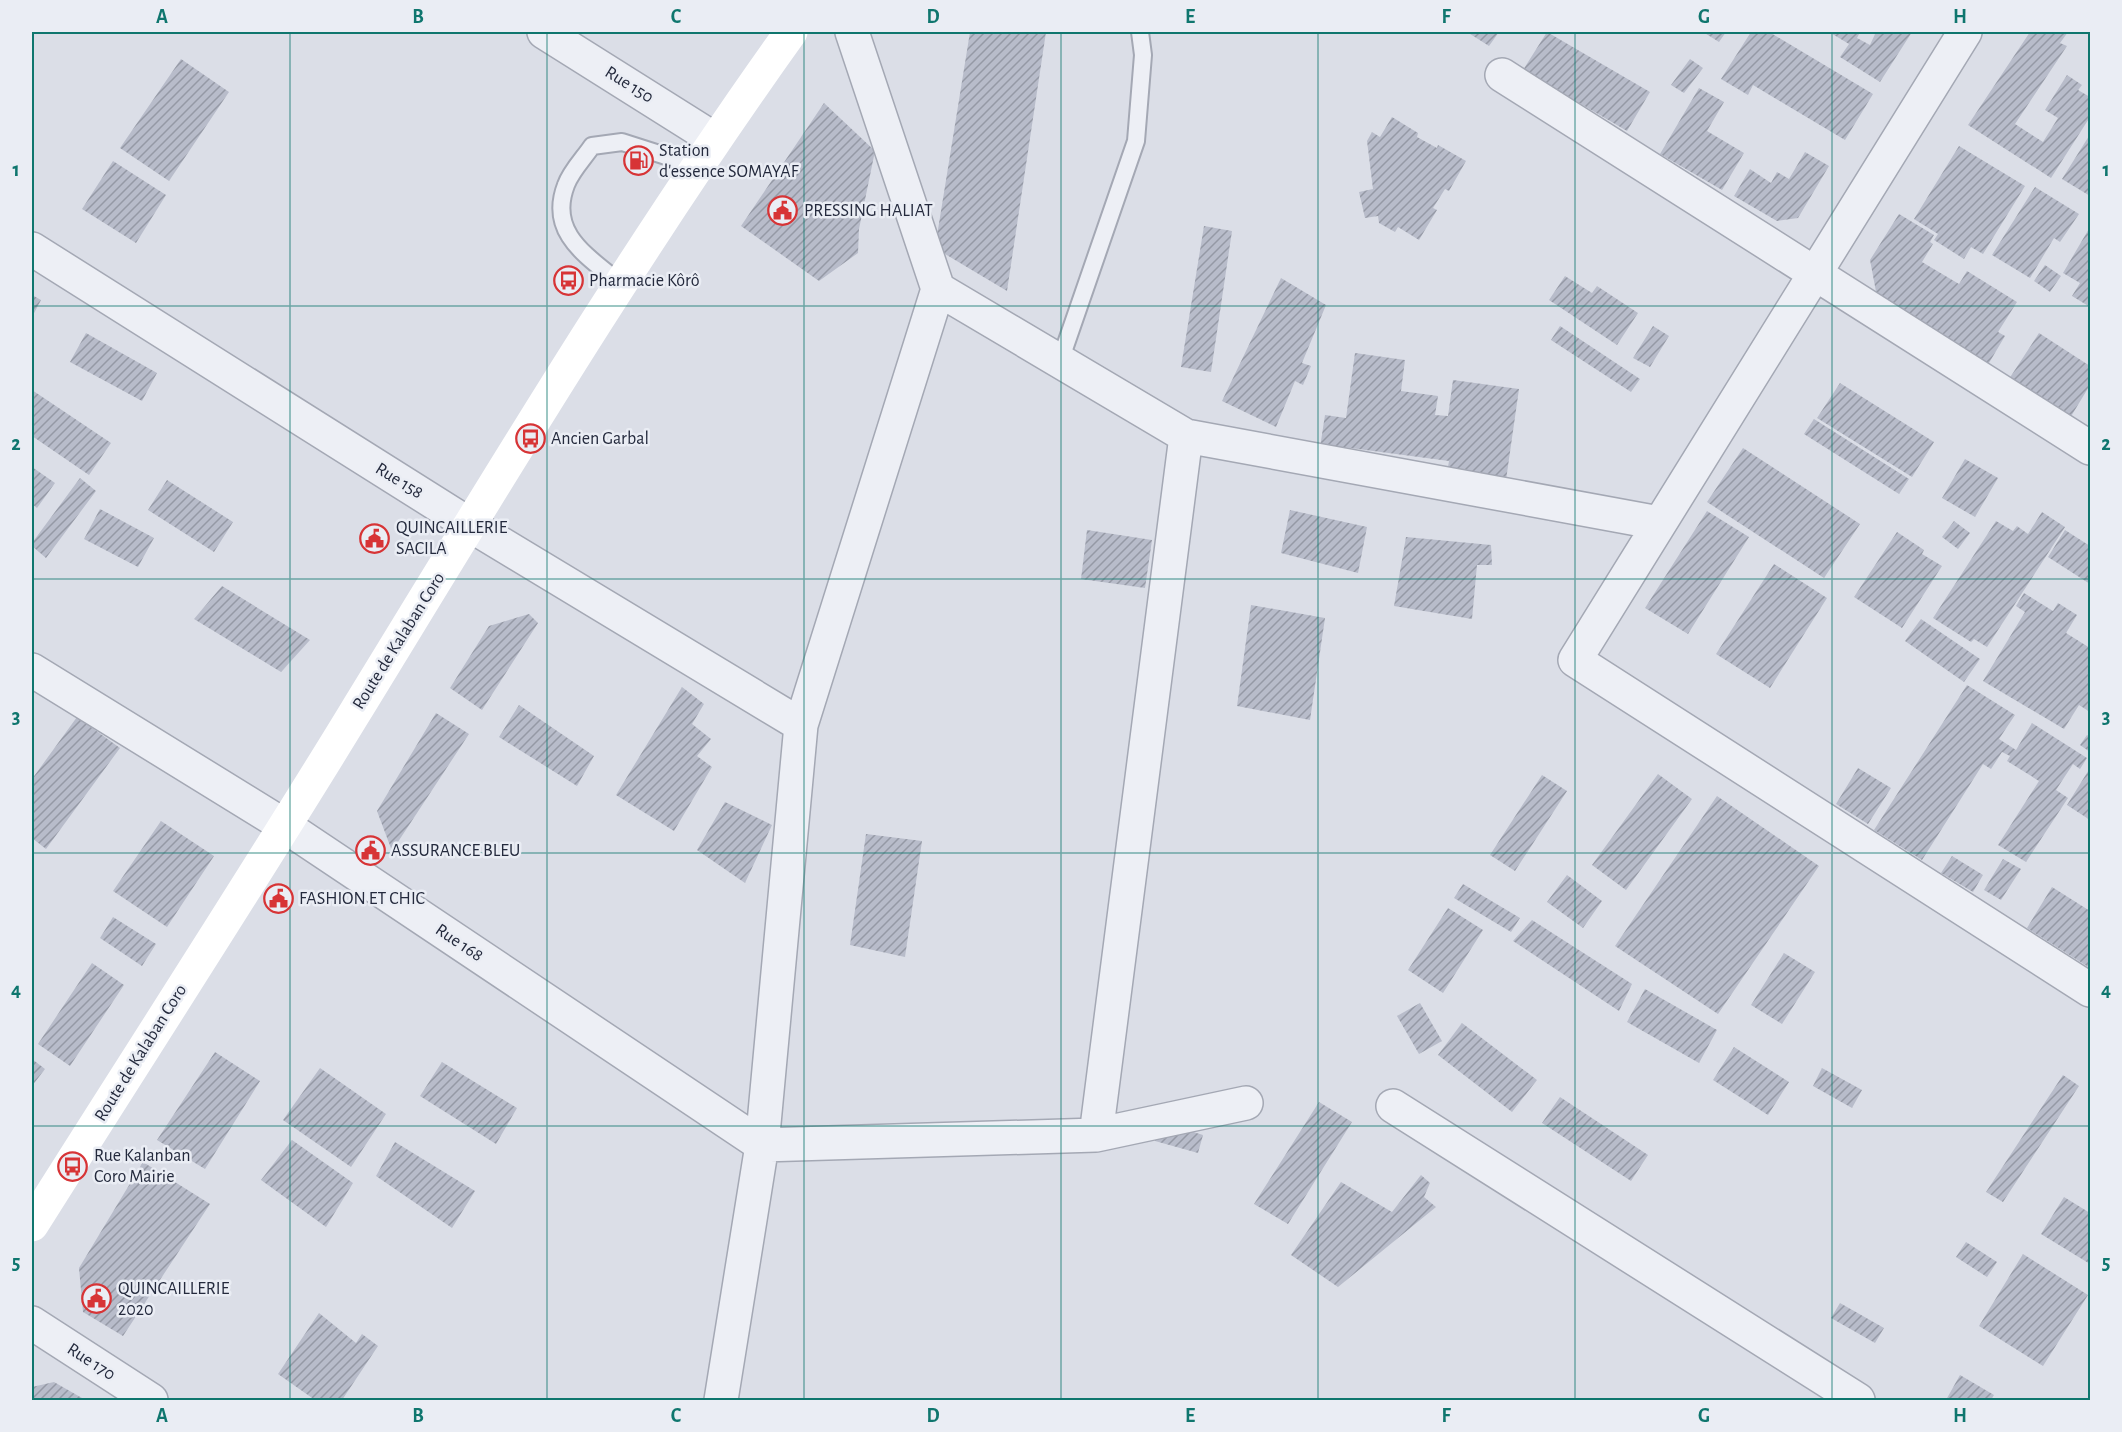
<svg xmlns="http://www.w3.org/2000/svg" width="2122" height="1432" viewBox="0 0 2122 1432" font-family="'Alegreya Sans',sans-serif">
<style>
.building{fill:url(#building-hatch)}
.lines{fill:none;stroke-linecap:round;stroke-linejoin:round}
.lane-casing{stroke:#a4a8b4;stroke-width:20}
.street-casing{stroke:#a4a8b4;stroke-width:36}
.lane{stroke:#edeff5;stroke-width:16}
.street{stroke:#edeff5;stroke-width:33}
.secondary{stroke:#fff;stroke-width:33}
.grid{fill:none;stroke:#0f766e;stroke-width:1.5;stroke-opacity:0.55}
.labels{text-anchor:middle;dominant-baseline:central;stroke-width:5;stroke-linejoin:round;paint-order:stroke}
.street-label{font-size:18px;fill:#242a3d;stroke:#eaedf4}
.poi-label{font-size:18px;fill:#242a3d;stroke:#eaedf4;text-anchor:start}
.neatline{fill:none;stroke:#0f766e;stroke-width:2}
.grid-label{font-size:20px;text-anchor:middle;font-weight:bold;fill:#0f766e}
</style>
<defs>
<pattern id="building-hatch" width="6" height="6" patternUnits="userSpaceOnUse" patternTransform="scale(1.5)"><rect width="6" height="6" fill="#b8bcca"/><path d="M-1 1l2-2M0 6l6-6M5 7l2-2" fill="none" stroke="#9599a5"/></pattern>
</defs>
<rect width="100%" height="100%" fill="#dbdee7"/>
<path class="building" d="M 970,32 L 1046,32 L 1007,291 L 935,248 Z
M 1467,32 L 1499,32 L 1489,46 Z
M 1547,32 L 1650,92 L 1627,131 L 1523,70 Z
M 1703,32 L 1726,32 L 1719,42 Z
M 1751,32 L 1769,32 L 1873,94 L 1845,140 L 1753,85 L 1748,95 L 1721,79 Z
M 1829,32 L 1860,32 L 1857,38 L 1870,45 L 1876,32 L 1912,32 L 1880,82 L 1840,57 L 1849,44 Z
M 2030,32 L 2068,32 L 2060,43 L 2067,46 L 2015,124 L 2043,142 L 2058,118 L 2045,110 L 2067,75 L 2082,85 L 2078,90 L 2090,97 L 2090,117 L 2051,178 L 1968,125 Z
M 181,59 L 229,92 L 169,181 L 120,148 Z
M 1690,59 L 1703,68 L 1684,93 L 1671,85 Z
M 1699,88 L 1724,102 L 1707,131 L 1744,153 L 1722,190 L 1660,154 Z
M 824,103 L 875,151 L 859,229 L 858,253 L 819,281 L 741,226 Z
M 1392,117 L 1418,133 L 1417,137 L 1437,148 L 1438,145 L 1466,161 L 1449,191 L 1445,189 L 1433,208 L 1437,210 L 1419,240 L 1398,227 L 1395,232 L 1379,223 L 1378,216 L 1365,218 L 1359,192 L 1373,189 L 1367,141 L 1372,132 L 1380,137 Z
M 2089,136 L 2090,137 L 2090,196 L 2062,179 Z
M 1959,146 L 2025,186 L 1983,254 L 1971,247 L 1964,259 L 1934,240 L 1938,234 L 1914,219 Z
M 1805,152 L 1829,166 L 1798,218 L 1777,221 L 1734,196 L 1750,169 L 1771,183 L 1777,172 L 1789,179 Z
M 113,161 L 166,195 L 136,243 L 82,209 Z
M 2035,187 L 2079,214 L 2060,242 L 2054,238 L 2030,278 L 1992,255 Z
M 1899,214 L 1934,235 L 1930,242 L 1933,244 L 1922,262 L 1959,284 L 1967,271 L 2017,302 L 1998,332 L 2005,336 L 1986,368 L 1878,302 L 1870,260 Z
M 1204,226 L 1232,231 L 1211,372 L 1181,367 Z
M 2090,227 L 2090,307 L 2072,296 L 2080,283 L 2063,273 Z
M 2045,265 L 2061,276 L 2050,292 L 2034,281 Z
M 1565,276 L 1592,293 L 1597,286 L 1638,313 L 1617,345 L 1549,300 Z
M 1281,278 L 1326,305 L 1302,363 L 1311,366 L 1303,385 L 1295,381 L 1276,427 L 1222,401 Z
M 32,295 L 41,300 L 32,317 Z
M 1560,326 L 1640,379 L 1631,392 L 1551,340 Z
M 1653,326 L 1669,336 L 1650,367 L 1633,358 Z
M 86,333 L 157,373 L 142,401 L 70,362 Z
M 2039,333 L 2090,366 L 2090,385 L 2070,418 L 2009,379 Z
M 1355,353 L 1405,360 L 1401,391 L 1438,396 L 1435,415 L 1448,416 L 1453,380 L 1519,389 L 1505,487 L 1446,479 L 1449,461 L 1343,447 L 1342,457 L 1319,454 L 1325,415 L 1346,418 Z
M 1840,383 L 1934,442 L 1912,477 L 1817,418 Z
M 32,390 L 111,443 L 89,475 L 32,436 Z
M 1814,419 L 1909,479 L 1899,494 L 1804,434 Z
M 1743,448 L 1860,524 L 1824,578 L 1707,502 Z
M 1965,459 L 1998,478 L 1975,517 L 1942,498 Z
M 32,467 L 55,483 L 37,508 L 32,504 Z
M 80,478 L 96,491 L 46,558 L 32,546 L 32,543 Z
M 167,480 L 233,522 L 214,552 L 148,510 Z
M 100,509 L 154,538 L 138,567 L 84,539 Z
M 1290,510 L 1367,527 L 1358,573 L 1281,553 Z
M 1707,511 L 1749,537 L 1688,634 L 1645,608 Z
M 2042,512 L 2065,527 L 1987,647 L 1974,639 L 1971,642 L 1933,618 L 1996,521 L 2013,531 L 2017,526 L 2028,534 Z
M 1954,521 L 1970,533 L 1958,549 L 1942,537 Z
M 1087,530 L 1152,540 L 1145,588 L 1081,579 Z
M 2065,530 L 2090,546 L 2090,584 L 2048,557 Z
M 1897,532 L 1924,550 L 1922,554 L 1942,566 L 1902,628 L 1854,597 Z
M 1406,537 L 1491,545 L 1492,565 L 1477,565 L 1472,619 L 1394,606 Z
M 1774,564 L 1827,598 L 1770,688 L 1716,654 Z
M 222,586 L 310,640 L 281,672 L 194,619 Z
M 2024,593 L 2053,611 L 2058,603 L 2077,615 L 2066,633 L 2090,648 L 2090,712 L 2079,705 L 2064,729 L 1983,681 L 2025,612 L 2016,606 Z
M 1251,605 L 1325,618 L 1310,720 L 1237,706 Z
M 529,614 L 538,623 L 482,710 L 450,688 L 489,626 Z
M 1921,619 L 1980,659 L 1964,682 L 1905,641 Z
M 1967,685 L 2015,715 L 1999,739 L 2016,750 L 2032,723 L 2087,758 L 2080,769 L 2073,764 L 2056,790 L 2068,798 L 2026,862 L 1998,845 L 2039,781 L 2007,761 L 2010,756 L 2002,752 L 1991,769 L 1983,764 L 1922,860 L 1874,830 Z
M 682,687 L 704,704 L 692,724 L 711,739 L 697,756 L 712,767 L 674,831 L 616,795 Z
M 519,705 L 594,756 L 577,786 L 499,737 Z
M 436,713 L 469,734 L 392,851 L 377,811 Z
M 77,717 L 120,748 L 46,849 L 32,838 L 32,779 Z
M 2087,735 L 2090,737 L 2090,752 L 2080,745 Z
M 1858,768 L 1891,788 L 1868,824 L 1836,804 Z
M 2090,768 L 2090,820 L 2067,805 Z
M 1658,774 L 1692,799 L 1626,890 L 1592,865 Z
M 1542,775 L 1567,791 L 1515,871 L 1490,855 Z
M 1717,796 L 1819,866 L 1718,1014 L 1615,946 Z
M 725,802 L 772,825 L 745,883 L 697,850 Z
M 161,821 L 214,856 L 167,927 L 113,891 Z
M 866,834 L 922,841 L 905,957 L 850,945 Z
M 1952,856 L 1983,875 L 1973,892 L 1941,873 Z
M 2003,859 L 2021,869 L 2001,900 L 1984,890 Z
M 1567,875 L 1602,901 L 1583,928 L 1547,902 Z
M 1463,884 L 1520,918 L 1511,932 L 1454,898 Z
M 2052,887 L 2090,911 L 2090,968 L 2027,928 Z
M 1448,908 L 1483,930 L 1443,993 L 1408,970 Z
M 113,917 L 156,944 L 142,966 L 100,938 Z
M 1532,920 L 1632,984 L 1619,1011 L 1513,941 Z
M 1784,953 L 1815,972 L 1782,1024 L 1751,1005 Z
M 92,963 L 124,985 L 70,1066 L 38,1044 Z
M 1645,989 L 1717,1030 L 1699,1063 L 1627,1022 Z
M 1420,1003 L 1442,1041 L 1419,1054 L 1397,1016 Z
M 1462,1023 L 1537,1080 L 1512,1112 L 1438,1055 Z
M 1734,1047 L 1789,1082 L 1768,1115 L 1713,1080 Z
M 215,1052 L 260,1081 L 205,1169 L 157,1140 Z
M 32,1059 L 45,1069 L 32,1086 Z
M 442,1062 L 517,1108 L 496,1144 L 420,1096 Z
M 320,1068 L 386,1114 L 351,1167 L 283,1120 Z
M 1822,1068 L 1862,1090 L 1852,1108 L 1813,1086 Z
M 2063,1075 L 2079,1086 L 2003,1202 L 1986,1192 Z
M 1560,1097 L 1648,1155 L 1631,1181 L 1542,1123 Z
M 1319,1102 L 1352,1122 L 1288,1224 L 1254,1204 Z
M 1161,1122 L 1203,1135 L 1198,1153 L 1155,1141 Z
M 292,1140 L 353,1183 L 326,1227 L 261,1180 Z
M 395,1142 L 475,1191 L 452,1228 L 376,1176 Z
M 143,1162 L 210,1204 L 123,1336 L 83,1312 L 79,1268 Z
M 1421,1175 L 1430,1183 L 1424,1197 L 1436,1207 L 1338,1287 L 1291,1255 L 1341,1182 L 1392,1212 Z
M 2064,1197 L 2090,1213 L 2090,1264 L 2041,1234 Z
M 1966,1242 L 1997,1262 L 1987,1277 L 1956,1257 Z
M 2023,1254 L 2088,1295 L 2043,1366 L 1979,1326 Z
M 1840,1303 L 1884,1328 L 1875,1343 L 1831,1318 Z
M 319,1313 L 356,1343 L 362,1334 L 378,1346 L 342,1400 L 315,1400 L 278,1374 Z
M 1960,1375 L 1994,1395 L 1991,1400 L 1946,1400 Z
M 54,1382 L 82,1398 L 80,1400 L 32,1400 L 32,1387 Z"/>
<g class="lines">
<defs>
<path id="lane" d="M 622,285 C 589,257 547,234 566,185 C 571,171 584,158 592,146 L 622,142 L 697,166
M 1060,361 L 1136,141 L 1143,55 L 1140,32"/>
<path id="street" d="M 544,32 L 714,139
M 852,32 L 938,289 L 1186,436 L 1096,1135
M 1965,32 L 1575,660 L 2090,990
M 1502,75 L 2090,448
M 32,249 L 470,525 L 801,725
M 1186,436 L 1659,523
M 32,670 L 285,826 L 762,1145 L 1096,1135 L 1246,1103
M 1393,1106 L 1858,1400
M 32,1323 L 151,1400
M 721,1400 L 762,1145 L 801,725 L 938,289"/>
</defs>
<use href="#lane" class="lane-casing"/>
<use href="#street" class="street-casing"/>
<use href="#lane" class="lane"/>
<use href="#street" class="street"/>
<path class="secondary" d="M 32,1225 C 139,1055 249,886 354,714 C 495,484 634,251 791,32"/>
</g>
<path class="grid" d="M 290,32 L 290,1400M 547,32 L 547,1400M 804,32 L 804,1400M 1061,32 L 1061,1400M 1318,32 L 1318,1400M 1575,32 L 1575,1400M 1832,32 L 1832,1400M 32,306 L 2090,306M 32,579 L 2090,579M 32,853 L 2090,853M 32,1126 L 2090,1126"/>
<defs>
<symbol id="fuel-ring" viewBox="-11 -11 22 22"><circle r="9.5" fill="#eaedf4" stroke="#d73436" stroke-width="1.5"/><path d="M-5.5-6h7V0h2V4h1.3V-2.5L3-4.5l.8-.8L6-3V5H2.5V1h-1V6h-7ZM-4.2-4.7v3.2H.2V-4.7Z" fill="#d73436"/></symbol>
<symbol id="civic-ring" viewBox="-11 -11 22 22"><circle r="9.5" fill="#eaedf4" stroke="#d73436" stroke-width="1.5"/><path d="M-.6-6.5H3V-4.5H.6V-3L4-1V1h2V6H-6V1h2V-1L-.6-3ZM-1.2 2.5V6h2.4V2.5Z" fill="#d73436"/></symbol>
<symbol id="bus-ring" viewBox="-11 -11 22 22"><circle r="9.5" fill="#eaedf4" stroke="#d73436" stroke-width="1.5"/><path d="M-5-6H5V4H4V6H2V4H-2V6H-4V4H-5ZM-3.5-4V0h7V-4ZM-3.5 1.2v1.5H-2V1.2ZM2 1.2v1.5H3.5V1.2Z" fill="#d73436"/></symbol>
</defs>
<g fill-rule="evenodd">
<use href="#fuel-ring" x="622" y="144" width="33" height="33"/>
<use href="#civic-ring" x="766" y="194" width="33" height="33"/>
<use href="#bus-ring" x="552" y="264" width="33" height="33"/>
<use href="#bus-ring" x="514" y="422" width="33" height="33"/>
<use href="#civic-ring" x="358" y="522" width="33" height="33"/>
<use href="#civic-ring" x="354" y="834" width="33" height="33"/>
<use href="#civic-ring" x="262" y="882" width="33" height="33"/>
<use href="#bus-ring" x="56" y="1150" width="33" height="33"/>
<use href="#civic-ring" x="80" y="1282" width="33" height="33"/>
</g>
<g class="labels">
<g class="street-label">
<text transform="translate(629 85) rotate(32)">Rue 150</text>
<text transform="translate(399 481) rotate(32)">Rue 158</text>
<text transform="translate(399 641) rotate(-58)">Route de Kalaban Coro</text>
<text transform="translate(459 943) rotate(34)">Rue 168</text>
<text transform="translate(141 1053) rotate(-58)">Route de Kalaban Coro</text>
<text transform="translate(91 1362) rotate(33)">Rue 170</text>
</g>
<g class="poi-label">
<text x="659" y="151">Station<tspan x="659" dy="21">d'essence SOMAYAF</tspan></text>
<text x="804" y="211">PRESSING HALIAT</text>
<text x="589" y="281">Pharmacie Kôrô</text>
<text x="551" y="439">Ancien Garbal</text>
<text x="396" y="528">QUINCAILLERIE<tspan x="396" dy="21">SACILA</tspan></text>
<text x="391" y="851">ASSURANCE BLEU</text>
<text x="299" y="899">FASHION ET CHIC</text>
<text x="94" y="1156">Rue Kalanban<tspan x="94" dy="21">Coro Mairie</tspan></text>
<text x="118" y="1289">QUINCAILLERIE<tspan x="118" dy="21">2020</tspan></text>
</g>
</g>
<rect width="2122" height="1432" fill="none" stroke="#eaedf4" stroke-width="66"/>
<rect x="33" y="33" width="2056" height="1366" class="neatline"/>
<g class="grid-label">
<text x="162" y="23">A</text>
<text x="418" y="23">B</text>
<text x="676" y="23">C</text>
<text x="933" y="23">D</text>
<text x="1190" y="23">E</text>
<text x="1446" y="23">F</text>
<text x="1704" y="23">G</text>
<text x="1960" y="23">H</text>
<text x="16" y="176">1</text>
<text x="2106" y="176">1</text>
<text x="16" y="450">2</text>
<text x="2106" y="450">2</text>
<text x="16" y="723">3</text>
<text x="2106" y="723">3</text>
<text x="16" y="996">4</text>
<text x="2106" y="996">4</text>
<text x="16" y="1269">5</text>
<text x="2106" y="1269">5</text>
<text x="162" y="1422">A</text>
<text x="418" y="1422">B</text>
<text x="676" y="1422">C</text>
<text x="933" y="1422">D</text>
<text x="1190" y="1422">E</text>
<text x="1446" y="1422">F</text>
<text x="1704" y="1422">G</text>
<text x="1960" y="1422">H</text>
</g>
</svg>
